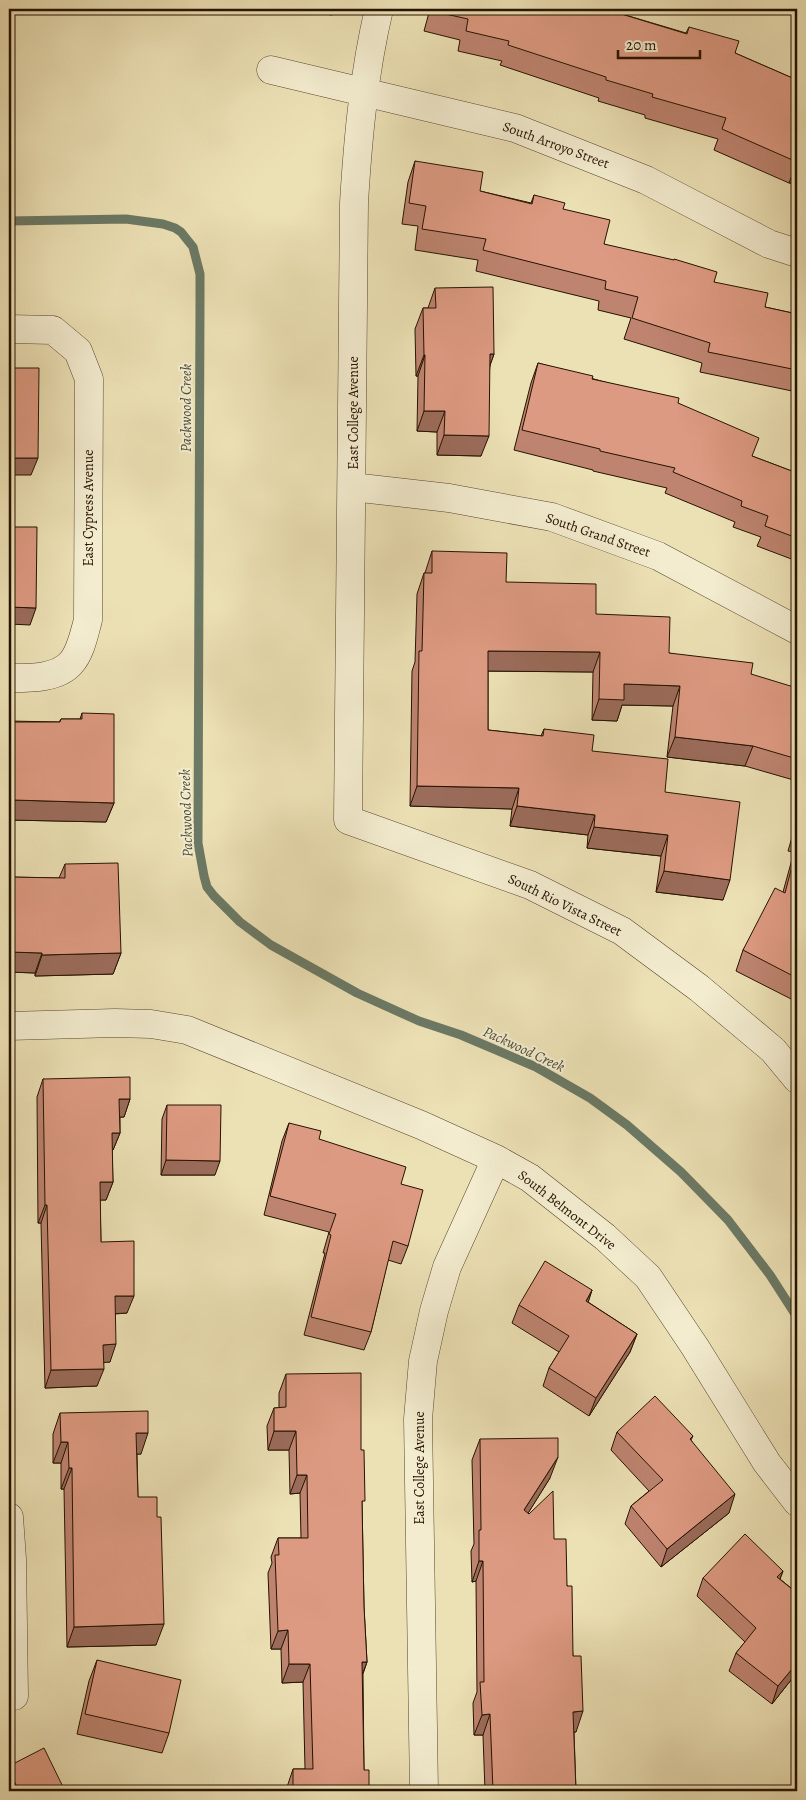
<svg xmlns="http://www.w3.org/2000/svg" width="806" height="1800" viewBox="0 0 806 1800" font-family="Alegreya,serif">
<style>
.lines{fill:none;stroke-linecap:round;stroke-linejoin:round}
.stream{stroke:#6b7965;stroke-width:9}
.minor-casing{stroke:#57462d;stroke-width:29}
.minor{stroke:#f3eccf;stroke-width:28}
.wall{fill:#be8470;stroke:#251200}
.shaded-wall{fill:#9b6c5b;stroke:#251200}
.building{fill:#dd9a82;stroke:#251200}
.labels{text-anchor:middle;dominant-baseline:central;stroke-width:4;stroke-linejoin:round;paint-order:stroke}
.street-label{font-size:14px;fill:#251200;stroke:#f3eccf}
.water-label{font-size:15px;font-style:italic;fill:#4e4e3b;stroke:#f3eccf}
</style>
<rect width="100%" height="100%" fill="#ece1b5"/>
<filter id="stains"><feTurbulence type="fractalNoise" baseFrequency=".004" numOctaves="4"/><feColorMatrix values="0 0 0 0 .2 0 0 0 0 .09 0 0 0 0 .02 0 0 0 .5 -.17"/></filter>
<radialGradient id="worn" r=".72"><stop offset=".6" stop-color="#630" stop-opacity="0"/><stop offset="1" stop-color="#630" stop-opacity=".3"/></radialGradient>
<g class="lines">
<path class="stream" d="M 9,221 L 126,219 L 163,224 L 175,228 L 181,232 L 193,247 L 200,274 L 200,301 L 198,843 L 204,876 L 207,887 L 214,896 L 240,922 L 271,945 L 357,993 L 419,1021 L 461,1035 L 536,1067 L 590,1098 L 627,1125 L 681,1172 L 728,1220 L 770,1275 L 797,1317"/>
<defs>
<path id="minor" d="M 379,9 C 364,73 358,137 354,203 L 348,820 L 530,885 L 622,931 L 699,988 L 773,1050 L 797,1079
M 271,70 L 515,128 L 646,180 L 769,244 L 797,253
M 9,329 L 53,330 L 78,351 L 89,379 L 88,620 C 84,634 81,652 71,663 C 57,679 28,678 9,678
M 352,487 L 449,498 L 552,517 L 658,556 L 797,630
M 9,1026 L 115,1023 L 151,1024 L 187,1030 L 421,1125 L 496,1159 L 530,1178 L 605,1237 L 648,1277 L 695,1347 L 767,1463 L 797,1502
M 9,1517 L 12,1559 L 14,1696 L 9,1696
M 424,1791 L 418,1419 L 423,1361 L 434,1311 L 447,1267 L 496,1159"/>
</defs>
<use href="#minor" class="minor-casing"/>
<use href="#minor" class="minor"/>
</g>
<path class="wall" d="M 430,9 L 605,9 L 686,33 L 689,27 L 735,53 L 797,80 L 797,183 L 789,183 L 714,150 L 718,139 L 645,118 L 645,115 L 598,101 L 599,98 L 500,65 L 502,61 L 458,51 L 460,40 L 424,31 Z
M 415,161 L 480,191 L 531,203 L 534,195 L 563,209 L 604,244 L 714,282 L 765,307 L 797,314 L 797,392 L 700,372 L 702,363 L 624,339 L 631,318 L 598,310 L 599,301 L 476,271 L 478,260 L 415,250 L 418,226 L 402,224 L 408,182 Z
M 435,288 L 494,354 L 490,365 L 481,456 L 437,455 L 437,432 L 417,431 L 418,376 L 416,376 L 415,329 L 423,308 L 428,308 Z
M 538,363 L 678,403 L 752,456 L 797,473 L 797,551 L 794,560 L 757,546 L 761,537 L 733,527 L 735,522 L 665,493 L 667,488 L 593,471 L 593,470 L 514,450 L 531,383 Z
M 432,551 L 506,582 L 596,614 L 669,653 L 751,674 L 797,700 L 797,781 L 745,766 L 667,757 L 673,706 L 622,705 L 617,721 L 592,720 L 593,672 L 488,671 L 488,730 L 541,736 L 544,729 L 592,751 L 665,792 L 723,900 L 656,892 L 661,856 L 587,848 L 588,835 L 510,826 L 512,809 L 410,806 L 412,671 L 415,662 L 417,594 L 424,573 L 425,573 Z
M 82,713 L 114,803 L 106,822 L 9,820 L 9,721 L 59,722 L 61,719 L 80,719 Z
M 797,820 L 797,1002 L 736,971 L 743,950 L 783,892 L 794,852 L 788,851 Z
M 65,864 L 121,953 L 113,974 L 35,976 L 35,973 L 9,972 L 9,877 L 59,878 Z
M 43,1079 L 130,1099 L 124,1117 L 120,1117 L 120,1133 L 113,1150 L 112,1150 L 113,1182 L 106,1200 L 100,1200 L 101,1242 L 127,1313 L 115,1314 L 110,1362 L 104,1362 L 97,1386 L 45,1388 L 41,1223 L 38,1223 L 37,1097 Z
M 167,1105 L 215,1175 L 161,1175 L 162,1119 Z
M 289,1123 L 401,1184 L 408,1246 L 401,1264 L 388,1260 L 371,1332 L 364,1350 L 304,1335 L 325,1253 L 323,1253 L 329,1232 L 264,1215 L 282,1141 Z
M 592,1290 L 588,1302 L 637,1334 L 630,1352 L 589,1416 L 543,1386 L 549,1368 L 559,1352 L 512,1323 L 519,1305 Z
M 286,1374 L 361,1450 L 364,1607 L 367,1662 L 363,1674 L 364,1770 L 369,1791 L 287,1791 L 287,1787 L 293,1769 L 305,1769 L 303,1682 L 282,1683 L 281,1649 L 271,1649 L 268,1573 L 272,1563 L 271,1557 L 278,1538 L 301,1538 L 300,1493 L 290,1494 L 289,1450 L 268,1450 L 267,1426 L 274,1408 L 279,1408 L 279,1393 Z
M 60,1413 L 141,1454 L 137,1454 L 138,1497 L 156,1645 L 67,1647 L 64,1489 L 61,1489 L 61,1463 L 53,1463 L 53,1434 Z
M 617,1432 L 693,1436 L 691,1440 L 729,1513 L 661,1567 L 625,1524 L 631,1506 L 649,1491 L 611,1450 Z
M 480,1439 L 550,1478 L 528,1513 L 554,1539 L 567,1586 L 573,1656 L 576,1732 L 574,1732 L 576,1791 L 485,1791 L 483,1735 L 474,1735 L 473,1703 L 477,1692 L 476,1581 L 472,1582 L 471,1551 L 474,1544 L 472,1460 Z
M 783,1571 L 780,1579 L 797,1593 L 797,1685 L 791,1680 L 772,1704 L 729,1671 L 736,1653 L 745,1642 L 697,1596 L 703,1578 Z
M 97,1660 L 169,1733 L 162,1753 L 77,1734 L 89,1681 Z
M 9,1766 L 65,1791 L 9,1791 Z"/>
<path class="shaded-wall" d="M 290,9 L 334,9 L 332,15 Z
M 797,162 L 797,183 L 789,183 Z
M 490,354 L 494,354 L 487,374 Z
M 424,355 L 425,355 L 418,376 L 416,376 Z
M 424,411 L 445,411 L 437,432 L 417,431 Z
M 444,435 L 489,436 L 481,456 L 437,455 Z
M 9,458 L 38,458 L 31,475 L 9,475 Z
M 9,607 L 36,608 L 30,625 L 9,624 Z
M 488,651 L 600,652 L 593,672 L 481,671 Z
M 624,684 L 680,686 L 673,706 L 622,705 L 617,721 L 592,720 L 599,699 Z
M 675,737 L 753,746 L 745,766 L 667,757 Z
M 417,786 L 519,788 L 512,809 L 410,806 Z
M 9,796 L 13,796 L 9,806 Z
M 13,800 L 114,803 L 106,822 L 9,820 L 9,811 Z
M 517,806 L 595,815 L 588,835 L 510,826 Z
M 594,827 L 668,835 L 661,856 L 587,848 Z
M 664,871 L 730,880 L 723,900 L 656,892 Z
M 9,952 L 42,953 L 35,973 L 9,972 Z
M 121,953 L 113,974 L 35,976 L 42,955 Z
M 119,1099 L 130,1099 L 124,1117 L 113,1117 Z
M 112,1133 L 120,1133 L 113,1150 L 105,1151 Z
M 166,1160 L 220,1161 L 215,1175 L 161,1175 Z
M 100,1182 L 113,1182 L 106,1200 L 94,1200 Z
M 45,1205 L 47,1205 L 41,1223 L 38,1223 Z
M 592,1290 L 586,1309 L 586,1301 Z
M 115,1296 L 134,1296 L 127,1313 L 108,1314 Z
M 637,1334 L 630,1352 L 589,1416 L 596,1398 Z
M 116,1344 L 110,1362 L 97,1363 L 103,1345 Z
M 104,1369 L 97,1386 L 45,1388 L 51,1370 Z
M 274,1431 L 296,1431 L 289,1450 L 268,1450 Z
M 136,1433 L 148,1433 L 141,1454 L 129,1454 Z
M 61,1442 L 68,1442 L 61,1463 L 53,1463 Z
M 558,1457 L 550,1478 L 517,1531 L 524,1510 Z
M 69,1468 L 72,1468 L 64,1489 L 61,1489 Z
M 297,1475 L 307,1475 L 300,1493 L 290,1494 Z
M 735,1494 L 729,1513 L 661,1567 L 667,1549 Z
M 479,1561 L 483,1561 L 476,1581 L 472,1582 Z
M 783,1571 L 776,1589 L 777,1577 Z
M 164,1624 L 156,1645 L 67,1647 L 74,1627 Z
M 288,1630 L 281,1649 L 271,1649 L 278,1631 Z
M 362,1662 L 367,1662 L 360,1680 Z
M 797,1662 L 791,1680 L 772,1704 L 778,1686 Z
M 289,1664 L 310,1664 L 303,1682 L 282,1683 Z
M 583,1711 L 576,1732 L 566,1732 L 573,1712 Z
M 490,1714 L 483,1735 L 474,1735 L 482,1715 Z"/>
<path class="building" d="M 432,9 L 605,9 L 687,34 L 689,27 L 739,41 L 735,53 L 797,80 L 797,162 L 722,129 L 726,118 L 652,97 L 653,94 L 606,80 L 606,77 L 508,45 L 509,41 L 466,31 L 468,19 L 432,11 Z
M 415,161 L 483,172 L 480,191 L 532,204 L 534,195 L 565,203 L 563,209 L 610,220 L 604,244 L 674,260 L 674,259 L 717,272 L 714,282 L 768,293 L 765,307 L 797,314 L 797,370 L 708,352 L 710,343 L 632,318 L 638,297 L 605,289 L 606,281 L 483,250 L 486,239 L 422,229 L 426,206 L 409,203 Z
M 493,287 L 494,354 L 490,354 L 489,436 L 444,435 L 445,411 L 424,411 L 425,355 L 424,355 L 423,308 L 436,308 L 435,288 Z
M 538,363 L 593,376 L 592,379 L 679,398 L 678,403 L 759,438 L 752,456 L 797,473 L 797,538 L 765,526 L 768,516 L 741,506 L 742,501 L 673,472 L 675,468 L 600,451 L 600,449 L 522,430 Z
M 9,368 L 39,368 L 38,458 L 9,458 Z
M 9,527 L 37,527 L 36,608 L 9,607 Z
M 432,551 L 507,553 L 506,582 L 596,584 L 596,614 L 670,617 L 669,653 L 753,663 L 751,674 L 797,688 L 797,695 L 796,700 L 797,700 L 797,759 L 753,746 L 675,737 L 680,686 L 624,684 L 624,700 L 599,699 L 600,652 L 488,651 L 488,730 L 543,736 L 544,729 L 594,735 L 592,751 L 668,759 L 665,792 L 740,802 L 730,880 L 664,871 L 668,835 L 594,827 L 595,815 L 517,806 L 519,788 L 417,786 L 419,651 L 422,651 L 424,573 L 432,573 Z
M 82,713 L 114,714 L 114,803 L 13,800 L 13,796 L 9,796 L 9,722 L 60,722 L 61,719 L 82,719 Z
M 797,847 L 797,978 L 743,950 L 775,888 L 785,893 Z
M 118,863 L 121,953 L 42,955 L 42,953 L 9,952 L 9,877 L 65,878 L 65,864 Z
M 130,1077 L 130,1099 L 119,1099 L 120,1133 L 112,1133 L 113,1182 L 100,1182 L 101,1242 L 134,1241 L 134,1296 L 115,1296 L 116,1344 L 103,1345 L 104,1369 L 51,1370 L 47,1205 L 45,1205 L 43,1079 Z
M 167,1105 L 221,1105 L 220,1161 L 166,1160 Z
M 289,1123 L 321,1131 L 319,1139 L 406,1167 L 401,1184 L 423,1190 L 408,1246 L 393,1241 L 371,1332 L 311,1317 L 331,1235 L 329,1234 L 336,1214 L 270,1196 Z
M 545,1261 L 592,1290 L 586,1301 L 637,1334 L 596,1398 L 549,1368 L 569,1336 L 519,1305 Z
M 361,1373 L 361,1450 L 364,1450 L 365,1501 L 362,1501 L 364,1607 L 367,1662 L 362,1662 L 364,1770 L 369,1770 L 369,1791 L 293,1791 L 293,1769 L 313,1769 L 310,1664 L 289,1664 L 288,1630 L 278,1631 L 275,1555 L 279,1555 L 278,1538 L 308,1538 L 307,1475 L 297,1475 L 296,1431 L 274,1431 L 274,1408 L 286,1407 L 286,1374 Z
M 655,1396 L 693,1436 L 690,1439 L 735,1494 L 667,1549 L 631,1506 L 663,1480 L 617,1432 Z
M 148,1411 L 148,1433 L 136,1433 L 138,1497 L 157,1497 L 157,1517 L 161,1517 L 164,1624 L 74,1627 L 72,1468 L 69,1468 L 68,1442 L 61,1442 L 60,1413 Z
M 558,1438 L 558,1457 L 524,1510 L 529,1514 L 553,1491 L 554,1539 L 566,1539 L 567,1586 L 572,1586 L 573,1656 L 581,1656 L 583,1711 L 573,1712 L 576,1791 L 493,1791 L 490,1714 L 482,1715 L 480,1682 L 484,1682 L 483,1561 L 479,1561 L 479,1530 L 481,1530 L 480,1439 Z
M 745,1534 L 783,1571 L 777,1577 L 797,1593 L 797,1663 L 778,1686 L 736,1653 L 756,1628 L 703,1578 Z
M 97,1660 L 181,1680 L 169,1733 L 85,1714 Z
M 44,1748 L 65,1791 L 19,1791 L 9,1771 L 9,1766 Z"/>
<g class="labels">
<g class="street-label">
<text transform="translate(556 145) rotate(20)">South Arroyo Street</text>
<text transform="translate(353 413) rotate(-90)">East College Avenue</text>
<text transform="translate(88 508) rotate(-90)">East Cypress Avenue</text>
<text transform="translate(598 535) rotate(19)">South Grand Street</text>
<text transform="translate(565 905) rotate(26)">South Rio Vista Street</text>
<text transform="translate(567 1210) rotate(38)">South Belmont Drive</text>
<text transform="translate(419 1468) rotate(-90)">East College Avenue</text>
</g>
<g class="water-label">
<text transform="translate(186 408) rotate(-90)">Packwood Creek</text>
<text transform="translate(186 813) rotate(-92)">Packwood Creek</text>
<text transform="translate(524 1049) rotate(25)">Packwood Creek</text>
</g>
</g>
<rect width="806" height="1800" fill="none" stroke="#ece1b5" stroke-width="30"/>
<rect x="10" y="10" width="786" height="1780" fill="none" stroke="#251200" stroke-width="2.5"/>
<rect x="15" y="15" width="776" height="1770" fill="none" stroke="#251200"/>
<path d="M618 50v8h82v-8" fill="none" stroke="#251200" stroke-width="2.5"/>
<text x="626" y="50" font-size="15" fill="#251200" stroke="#f3eccf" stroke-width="4" paint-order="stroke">20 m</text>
<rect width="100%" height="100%" filter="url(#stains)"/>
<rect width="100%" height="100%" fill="url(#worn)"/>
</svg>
